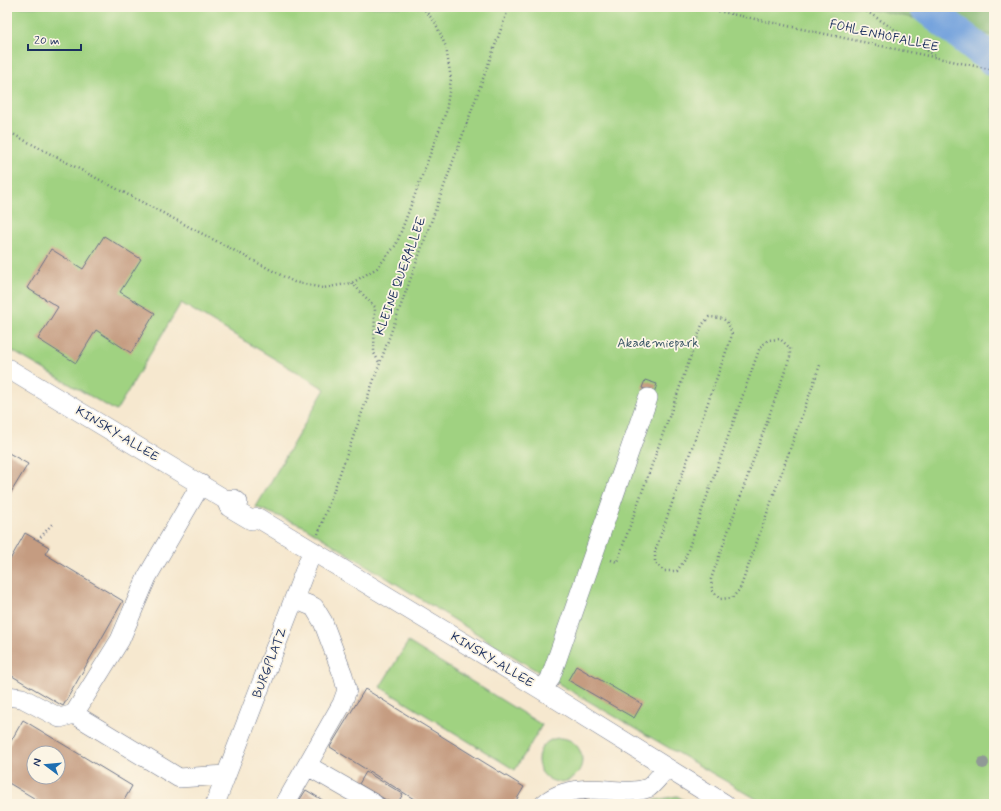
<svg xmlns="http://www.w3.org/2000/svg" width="1001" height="811" viewBox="0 0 1001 811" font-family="Mynerve,sans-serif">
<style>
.green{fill:#a0d281;stroke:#5e8070}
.forest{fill:#80b46f;stroke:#4e7266}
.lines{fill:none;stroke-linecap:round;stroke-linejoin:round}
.river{stroke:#74a3dd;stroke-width:32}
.building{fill:#c59c81;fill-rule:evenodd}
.minor-casing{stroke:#687086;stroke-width:20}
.path{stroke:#687086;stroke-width:2.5;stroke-dasharray:1 3;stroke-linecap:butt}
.minor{stroke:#fff;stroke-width:19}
.tree{fill:#909996}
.labels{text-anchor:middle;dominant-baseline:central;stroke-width:3.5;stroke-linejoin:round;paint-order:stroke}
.street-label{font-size:13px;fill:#1b2f5e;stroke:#fcf5e5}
.park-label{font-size:13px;fill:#3c5867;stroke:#fcf5e5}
</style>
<rect width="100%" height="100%" fill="#fcf5e5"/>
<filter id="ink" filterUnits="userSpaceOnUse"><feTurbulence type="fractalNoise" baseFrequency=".025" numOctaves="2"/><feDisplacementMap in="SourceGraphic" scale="8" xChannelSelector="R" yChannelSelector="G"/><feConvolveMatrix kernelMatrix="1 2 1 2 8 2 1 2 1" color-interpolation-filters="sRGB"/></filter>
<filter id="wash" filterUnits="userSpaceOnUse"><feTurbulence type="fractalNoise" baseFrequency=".012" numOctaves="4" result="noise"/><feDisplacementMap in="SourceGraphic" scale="16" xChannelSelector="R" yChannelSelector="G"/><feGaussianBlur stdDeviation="0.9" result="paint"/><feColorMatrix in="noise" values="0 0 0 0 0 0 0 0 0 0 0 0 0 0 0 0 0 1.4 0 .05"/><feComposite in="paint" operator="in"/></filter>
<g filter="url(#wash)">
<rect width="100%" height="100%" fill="#f6e8cf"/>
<path class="green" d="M 7,7 L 994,7 L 994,804 L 765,804 L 542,674 L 303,526 L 256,507 L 325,389 L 181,303 L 116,411 L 7,348 Z
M 408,642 L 542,725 L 515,770 L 380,687 Z
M538 760a22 22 0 1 1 44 0a22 22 0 1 1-44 0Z
M 677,796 L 691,804 L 645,804 L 646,802 Z"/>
<path class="forest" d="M 863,7 L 994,7 L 994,36 Z"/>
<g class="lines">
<path class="river" d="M 925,7 L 994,61"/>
</g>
<g id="blocks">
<path class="building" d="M 104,236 L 141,259 L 120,292 L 155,313 L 131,353 L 96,330 L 76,363 L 38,339 L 58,307 L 27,288 L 51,249 L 83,269 Z
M 645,380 L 657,384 L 654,393 L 642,388 Z
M 7,452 L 28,464 L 7,499 Z
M 25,533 L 49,547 L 45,554 L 123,601 L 63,706 L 7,673 L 7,565 Z
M 576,666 L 642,704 L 634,718 L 568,680 Z
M 365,689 L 524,787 L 514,804 L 422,804 L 330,747 Z
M 23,720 L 132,786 L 122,804 L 44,804 L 7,782 L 7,748 ZM 34,753 L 58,753 L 58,777 L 34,777 Z
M 366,772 L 403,794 L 397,804 L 393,804 L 359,784 Z
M 306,790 L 329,804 L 297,804 Z
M 579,796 L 592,804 L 574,804 Z"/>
</g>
</g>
<g filter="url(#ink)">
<use href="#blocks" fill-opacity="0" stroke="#687086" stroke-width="1"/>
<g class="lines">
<defs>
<path id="minor" d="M 7,368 L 226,500 L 234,499 L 238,502
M 226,500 L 229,507 L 251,520 L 258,518 L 542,690 L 725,804
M 542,690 L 550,679 L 648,398
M 7,696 L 22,698 L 60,718 L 74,714 L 120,640 L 147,577 L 201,484
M 74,714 L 179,778 L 226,775
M 308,766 L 374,804
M 215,804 L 312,552
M 285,804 L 342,704 L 347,690 L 343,675 L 323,622 L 314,607 L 294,599
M 544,804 C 561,789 586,788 608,790 C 621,791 635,793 648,788 C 653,785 662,773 667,768"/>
</defs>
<use href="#minor" class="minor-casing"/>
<path class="path" d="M 699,7 L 994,70
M 860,7 L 937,57
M 7,131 L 294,282 L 323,288 L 352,283 L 377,268 L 396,245 L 446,112 L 451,79 L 446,47 L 435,22 L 422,7
M 352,283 L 375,307 L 374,353 L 380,364
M 318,534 L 509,7
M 38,540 L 53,523
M 611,560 L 617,562 L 702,325 L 709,317 C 725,318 728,319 732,335 L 655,551 L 655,563 L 664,571 L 677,571 L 684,561 L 760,347 L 768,340 L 780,339 L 790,348 L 790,357 L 711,579 L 712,590 L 720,599 L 732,598 L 740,589 L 820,365"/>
<use href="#minor" class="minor"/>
</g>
<circle class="tree" cx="983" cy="763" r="6"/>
</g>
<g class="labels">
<g class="street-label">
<text transform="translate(884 36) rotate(12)">FOHLENHOFALLEE</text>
<text transform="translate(401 276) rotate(-70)">KLEINE QUERALLEE</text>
<text transform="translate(117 434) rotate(31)">KINSKY-ALLEE</text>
<text transform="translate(492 660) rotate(31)">KINSKY-ALLEE</text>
<text transform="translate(270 663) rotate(-69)">BURGPLATZ</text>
</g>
<g class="park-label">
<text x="658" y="343">Akademiepark</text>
</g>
</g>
<rect width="1001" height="811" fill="none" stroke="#fcf5e5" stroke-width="24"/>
<g transform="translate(46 765) rotate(286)"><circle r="19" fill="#fcf5e5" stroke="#a2a6af"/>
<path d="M0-3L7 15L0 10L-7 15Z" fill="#1f6fb2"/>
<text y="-6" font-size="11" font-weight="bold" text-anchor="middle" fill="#1b2f5e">N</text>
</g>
<path d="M28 44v6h53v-6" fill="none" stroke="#1b2f5e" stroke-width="2"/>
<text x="34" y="44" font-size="12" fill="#1b2f5e" stroke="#fcf5e5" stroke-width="3" paint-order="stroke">20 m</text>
</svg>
